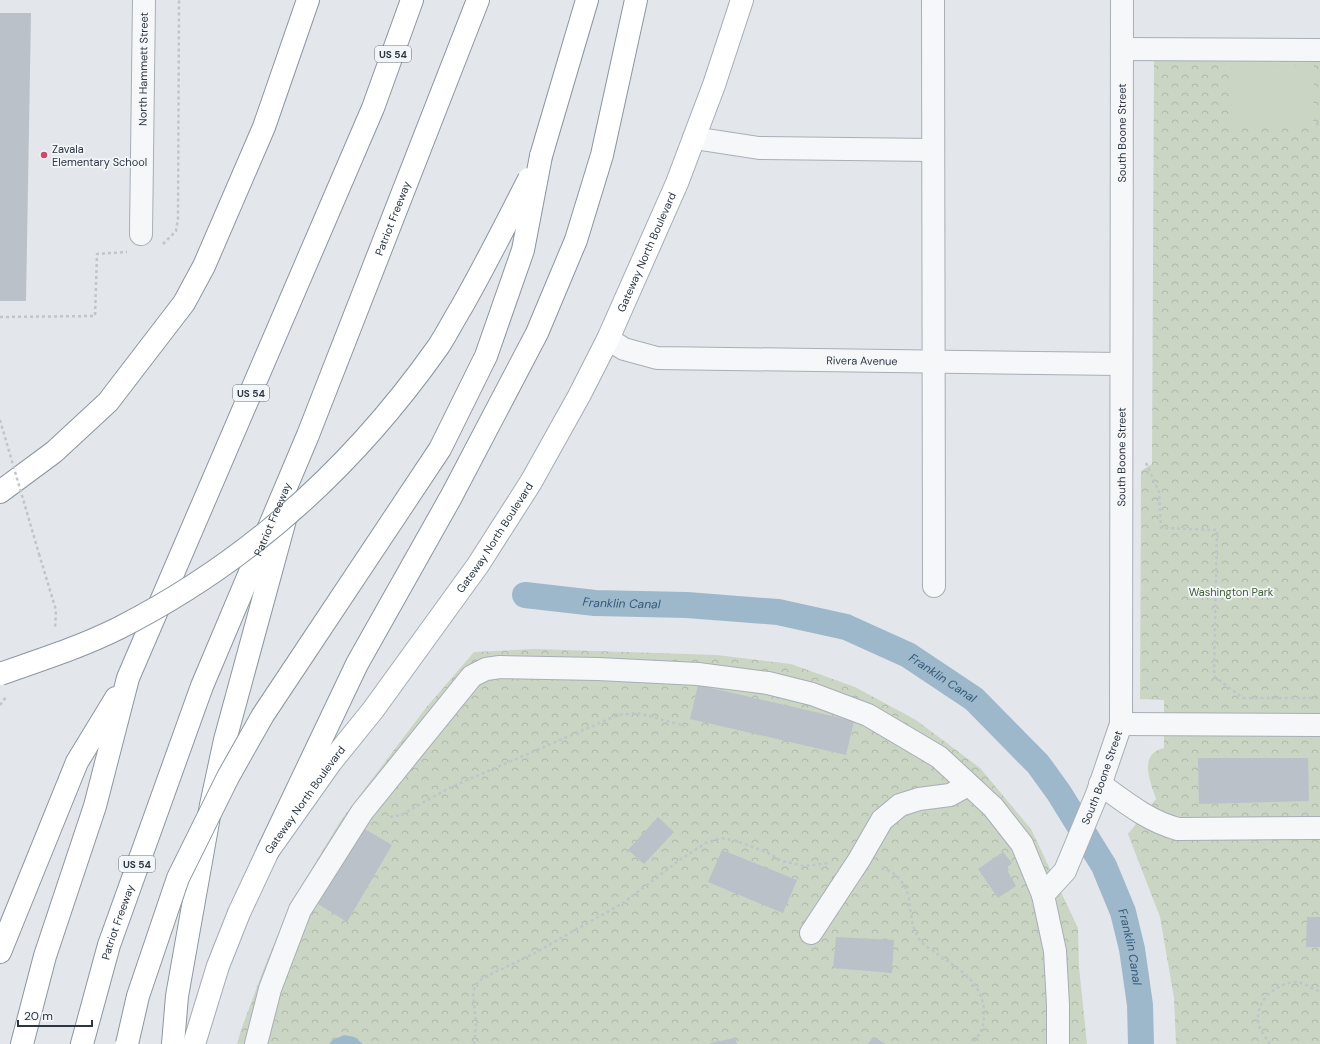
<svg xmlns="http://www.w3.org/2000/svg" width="1320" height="1044" viewBox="0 0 1320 1044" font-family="'DM Sans',sans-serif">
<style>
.forest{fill:url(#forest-crowns)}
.pitch{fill:#cad5c4}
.water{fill:#9eb8cb}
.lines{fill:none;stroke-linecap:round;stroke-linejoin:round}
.canal{stroke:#9eb8cb;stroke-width:26}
.building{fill:#bac1c9}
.minor-casing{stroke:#a8aeb6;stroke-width:24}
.major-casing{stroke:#a2acb7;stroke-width:24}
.highway-casing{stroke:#8a96a2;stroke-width:24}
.path{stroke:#c1c5ca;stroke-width:2.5;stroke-dasharray:3 3;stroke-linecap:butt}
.minor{stroke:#f6f7f9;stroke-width:22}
.major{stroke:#fff;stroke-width:22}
.highway{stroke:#fff;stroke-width:22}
.highway-bridge-casing{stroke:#8a96a2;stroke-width:24;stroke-linecap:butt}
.path-bridge{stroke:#c1c5ca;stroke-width:2.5;stroke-dasharray:3 3;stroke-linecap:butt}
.highway-bridge{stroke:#fff;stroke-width:22}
.poi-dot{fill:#d14769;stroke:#f3f6f8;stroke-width:1.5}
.labels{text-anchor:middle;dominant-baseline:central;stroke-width:3.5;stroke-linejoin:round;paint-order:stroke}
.shield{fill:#f3f6f8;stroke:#66707a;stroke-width:1}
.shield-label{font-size:10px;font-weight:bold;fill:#2a3644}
.street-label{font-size:11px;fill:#2a3644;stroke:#f3f6f8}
.poi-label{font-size:11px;fill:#2a3644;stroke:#f3f6f8;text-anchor:start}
.park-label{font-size:11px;fill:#436037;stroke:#f3f6f8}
.water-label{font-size:12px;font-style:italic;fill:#335979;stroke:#f3f6f8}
</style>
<defs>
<pattern id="forest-crowns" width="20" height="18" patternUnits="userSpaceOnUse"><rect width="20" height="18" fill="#cad5c4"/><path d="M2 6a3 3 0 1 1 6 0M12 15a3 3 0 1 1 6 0" fill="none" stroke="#aeb7aa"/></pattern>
</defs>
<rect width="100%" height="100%" fill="#e3e7eb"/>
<path class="forest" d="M 1154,59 L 1320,61 L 1320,1044 L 1176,1044 L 1174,998 L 1160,917 L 1128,834 L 1156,799 C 1150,780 1138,754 1164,748 L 1164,700 L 1140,699 L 1141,471 L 1152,464 Z
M 535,649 L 717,655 L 791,664 L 855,687 L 916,720 L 980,768 L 1031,829 L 1078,928 L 1079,967 L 1087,1044 L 237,1044 L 241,1030 L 264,968 L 290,905 L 341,820 L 425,709 L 474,652 Z"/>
<path class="pitch" d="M 1232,65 L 1314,66 L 1313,127 L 1231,126 Z"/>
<path class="water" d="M 344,1035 L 354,1037 L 363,1044 L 329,1044 L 333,1040 Z"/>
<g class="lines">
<path class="canal" id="s1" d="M 525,595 L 595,603 L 687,605 L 778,612 L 846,627 L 908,655 L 974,699 L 1038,764 L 1059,793 L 1104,866 L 1123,912 L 1132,949 L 1140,1005 L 1141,1044"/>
</g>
<path class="building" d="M 0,13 L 31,13 L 26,301 L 0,301 Z
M 698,685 L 854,721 L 846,755 L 690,719 Z
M 1198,758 L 1308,758 L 1309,801 L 1199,804 Z
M 658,817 L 674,832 L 644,864 L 628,850 Z
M 363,828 L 392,845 L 347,922 L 318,904 Z
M 722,850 L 797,880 L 783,913 L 708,882 Z
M 1003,852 L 1012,863 L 1006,868 L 1016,886 L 998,898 L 978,869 Z
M 1307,917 L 1320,917 L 1320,947 L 1306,947 Z
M 836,937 L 894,940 L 892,973 L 833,968 Z
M 873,1037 L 886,1044 L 868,1044 Z
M 735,1038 L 737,1044 L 710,1044 L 710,1043 Z"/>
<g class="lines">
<defs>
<g id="minor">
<path d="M 933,0 L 934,586"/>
<path d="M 1122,49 L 1320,50"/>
<path d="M 694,138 L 759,148 L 933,150"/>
<path id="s2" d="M 141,234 L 144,0"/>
<path id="s3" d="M 608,339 L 624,349 L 657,358 L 1121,364"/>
<path d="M 1121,724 L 1320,725"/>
<path d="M 1100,784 C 1125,802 1148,821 1178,829 L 1320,828"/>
<path id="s4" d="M 1043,895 L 1065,871 L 1097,794 L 1121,724 L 1122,0"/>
<path d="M 811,933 L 859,860 L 882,820 L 900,805 L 919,799 L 950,795 L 968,785"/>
<path d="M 256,1044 L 270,989 L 300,910 L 362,812 L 472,676 L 486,669 L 500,667 L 598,669 L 698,674 L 768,683 L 812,694 L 868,715 L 939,757 L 993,807 L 1022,844 L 1043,895 L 1055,951 L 1058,1005 L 1058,1044"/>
</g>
<g id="major">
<path id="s5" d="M 194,1044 L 218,966 L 239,913 L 268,851 L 331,762 L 373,710 L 478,565 L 531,482 L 579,396 L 608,339 L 677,183 L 714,85 L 742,0"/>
</g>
<g id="highway">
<path d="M 541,156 L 587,0"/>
<path d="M 0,492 L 54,452 L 108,402 L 184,303 L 204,266 L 264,127 L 308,0"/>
<path d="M 268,851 L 357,664 L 451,497 L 537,333 L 576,240 L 602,155 L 636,0"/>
<path d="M 0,952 L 77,762 L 116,698"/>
<path d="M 22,1044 L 45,956 L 95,806 L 128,678 L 373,108 L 412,0"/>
<path id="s6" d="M 82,1044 L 109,945 L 202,686 L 308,435 L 478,0"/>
<path d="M 173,1044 L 177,996 L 211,805 L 225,740 L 286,516"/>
</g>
</defs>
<use href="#minor" class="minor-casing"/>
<use href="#major" class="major-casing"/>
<use href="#highway" class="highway-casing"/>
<path class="path" d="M 1316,124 L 1320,125
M 163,244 L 176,231 L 178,218 L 179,0
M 0,317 L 95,316 L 97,254 L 127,252
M 1146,463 L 1159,492 L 1161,528 L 1217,530 L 1214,676 L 1243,698 L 1320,698
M 39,554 L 56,610 L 55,629
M 0,705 L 6,697
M 390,817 L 401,815 L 451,787 L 618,715 L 637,713 L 685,726
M 882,867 C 922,886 902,912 919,939 C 923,945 931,949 936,953 C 959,969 984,983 984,1014 C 984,1027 980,1036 971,1044
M 474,1044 L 476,1026 L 473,992 L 476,984 L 483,978 L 533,954 L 623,903 L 681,859 L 706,843 L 721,838 L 737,841 L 766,852 L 782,861 L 804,866 L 829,863
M 1270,1044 C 1265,1037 1258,1028 1258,1019 C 1257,999 1278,982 1297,982 C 1305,983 1312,990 1320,991"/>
<use href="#minor" class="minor"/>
<use href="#major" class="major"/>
<use href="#highway" class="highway"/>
<defs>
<path id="highway-bridge" d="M 0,674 C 40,660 81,647 119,628 C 249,562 354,466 438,347 C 446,335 453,321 461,308 C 485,266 507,222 529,179
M 127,1044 L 138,996 L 178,878 L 228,777 L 263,715 L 440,449 L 486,356 L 523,250 L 541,156"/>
</defs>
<use href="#highway-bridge" class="highway-bridge-casing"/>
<path class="path-bridge" d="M 0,420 L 39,554"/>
<use href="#highway-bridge" class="highway-bridge"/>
</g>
<circle class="poi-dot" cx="44" cy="155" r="4"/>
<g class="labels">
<g class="shield">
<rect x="375" y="46" width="36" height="16" rx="3"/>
<rect x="233" y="385" width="36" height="16" rx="3"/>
<rect x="119" y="856" width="36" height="16" rx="3"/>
</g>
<g class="shield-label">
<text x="393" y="54">US 54</text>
<text x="251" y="393">US 54</text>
<text x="137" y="864">US 54</text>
</g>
<g class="street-label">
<text stroke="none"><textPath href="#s2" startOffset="165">North Hammett Street</textPath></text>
<text stroke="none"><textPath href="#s4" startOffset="781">South Boone Street</textPath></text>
<text stroke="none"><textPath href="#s6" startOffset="883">Patriot Freeway</textPath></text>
<text stroke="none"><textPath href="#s5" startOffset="918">Gateway North Boulevard</textPath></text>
<text stroke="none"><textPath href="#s3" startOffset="258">Rivera Avenue</textPath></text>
<text stroke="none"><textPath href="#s4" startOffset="457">South Boone Street</textPath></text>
<text stroke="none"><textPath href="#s6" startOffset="559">Patriot Freeway</textPath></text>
<text stroke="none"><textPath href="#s5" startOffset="594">Gateway North Boulevard</textPath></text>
<text stroke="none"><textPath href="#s4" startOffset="133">South Boone Street</textPath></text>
<text stroke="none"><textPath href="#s5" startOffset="270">Gateway North Boulevard</textPath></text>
<text stroke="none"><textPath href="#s6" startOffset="127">Patriot Freeway</textPath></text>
</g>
<g class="poi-label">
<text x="52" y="149">Zavala<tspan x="52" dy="13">Elementary School</tspan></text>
</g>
<g class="park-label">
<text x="1231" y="592">Washington Park</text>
</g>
<g class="water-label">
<text stroke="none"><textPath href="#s1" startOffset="97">Franklin Canal</textPath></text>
<text stroke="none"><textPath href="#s1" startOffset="433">Franklin Canal</textPath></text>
<text stroke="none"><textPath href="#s1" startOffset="769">Franklin Canal</textPath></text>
</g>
</g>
<path d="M18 1020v6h74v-6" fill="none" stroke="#2a3644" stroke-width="2"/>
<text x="24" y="1020" font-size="12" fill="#2a3644" stroke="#f3f6f8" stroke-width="3" paint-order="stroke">20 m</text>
</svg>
